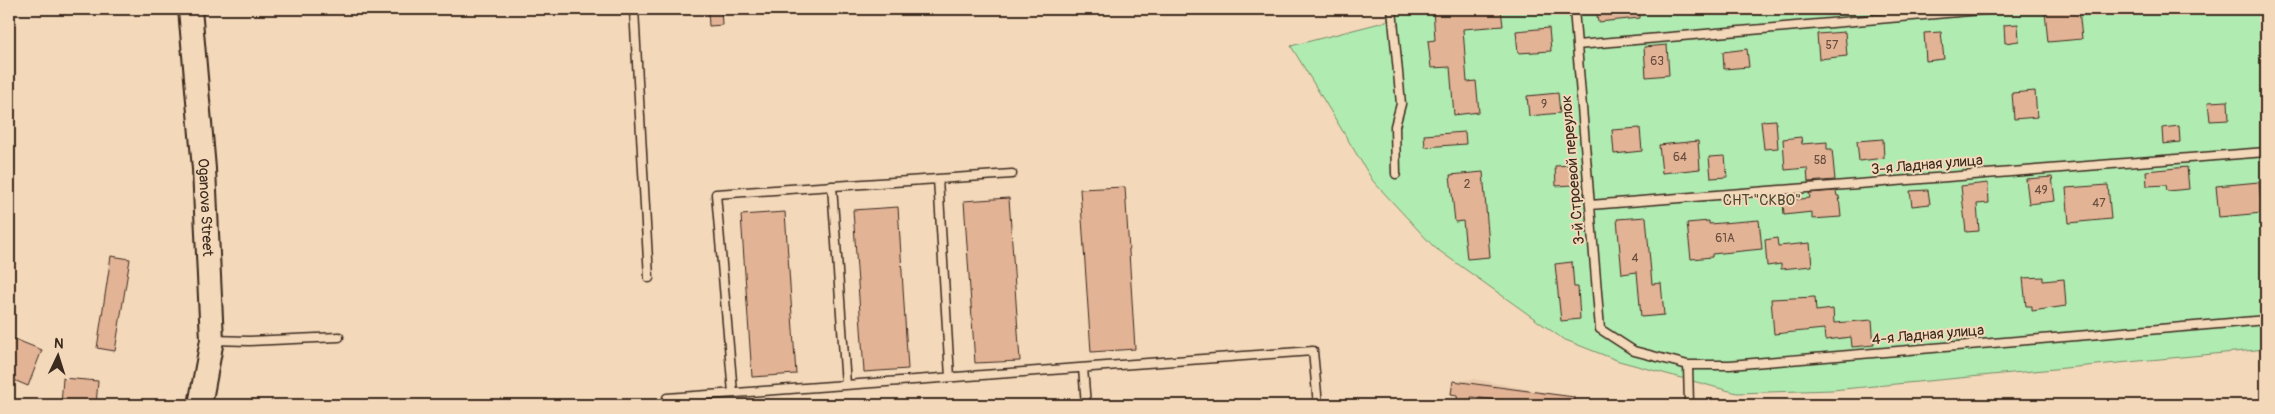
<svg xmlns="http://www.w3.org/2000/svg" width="2275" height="414" viewBox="0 0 2275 414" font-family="Pangolin,sans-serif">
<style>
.built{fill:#eacaac}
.green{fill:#b0ecb2;stroke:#768b68}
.building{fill:#e3b396;stroke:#3b2a1e}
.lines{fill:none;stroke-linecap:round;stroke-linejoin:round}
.lane-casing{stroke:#3b2a1e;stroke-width:11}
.secondary-casing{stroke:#3b2a1e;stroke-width:26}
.lane{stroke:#f3d8ba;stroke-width:8}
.secondary{stroke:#f3d8ba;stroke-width:22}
.labels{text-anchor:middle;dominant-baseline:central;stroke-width:4;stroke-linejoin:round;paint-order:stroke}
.number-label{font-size:12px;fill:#654c3c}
.street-label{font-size:15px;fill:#3b2a1e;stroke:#f3d8ba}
.park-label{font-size:15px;fill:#4d4734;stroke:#f3d8ba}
</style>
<rect width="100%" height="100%" fill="#f3d8ba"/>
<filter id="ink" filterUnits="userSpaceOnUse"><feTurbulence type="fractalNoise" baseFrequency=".02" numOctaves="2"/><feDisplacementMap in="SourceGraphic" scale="10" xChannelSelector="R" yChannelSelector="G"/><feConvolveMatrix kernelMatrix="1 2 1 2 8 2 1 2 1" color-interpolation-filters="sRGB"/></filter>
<g filter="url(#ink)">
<path class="built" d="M 1474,379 L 1607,405 L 1456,405 L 1453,381 Z"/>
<path class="green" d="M 1387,9 L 2266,9 L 2266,349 L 1832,390 L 1737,393 L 1619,361 L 1563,339 L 1434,247 L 1373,181 L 1291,46 L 1388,21 Z"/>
<path class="building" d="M 708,9 L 721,9 L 722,25 L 709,26 Z
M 1433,9 L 1501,9 L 1503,26 L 1463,29 L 1467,82 L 1476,81 L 1479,112 L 1454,115 L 1450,67 L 1431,68 L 1428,41 L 1435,40 Z
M 1596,9 L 1640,9 L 1640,18 L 1598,22 Z
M 2079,9 L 2082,39 L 2048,42 L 2045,12 Z
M 2018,24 L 2019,41 L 2005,43 L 2004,25 Z
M 1549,28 L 1551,51 L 1518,53 L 1516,31 Z
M 1845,32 L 1847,56 L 1819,59 L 1817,34 Z
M 1941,32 L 1944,59 L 1926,61 L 1924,33 Z
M 1667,45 L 1669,75 L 1646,77 L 1644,47 Z
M 1747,49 L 1749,67 L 1724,69 L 1723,52 Z
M 2035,91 L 2037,117 L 2014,119 L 2012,93 Z
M 1558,93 L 1560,113 L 1529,116 L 1527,96 Z
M 2228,101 L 2229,120 L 2210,121 L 2208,102 Z
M 1776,120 L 1778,148 L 1764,149 L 1761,121 Z
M 2179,126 L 2180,142 L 2163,144 L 2162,128 Z
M 1640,128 L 1642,151 L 1614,154 L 1612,130 Z
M 1465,132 L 1466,144 L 1425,147 L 1424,135 Z
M 1801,137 L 1802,144 L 1827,142 L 1827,149 L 1832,149 L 1835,180 L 1808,182 L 1807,168 L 1785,170 L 1783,139 Z
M 1883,139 L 1884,158 L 1859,161 L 1857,141 Z
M 1698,141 L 1700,169 L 1662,173 L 1659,145 Z
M 1725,156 L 1727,177 L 1711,178 L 1709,157 Z
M 1571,165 L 1573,185 L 1556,186 L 1555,166 Z
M 2187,167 L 2189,189 L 2167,191 L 2166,185 L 2147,186 L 2146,171 Z
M 1483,172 L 1490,257 L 1467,259 L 1463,221 L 1455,222 L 1450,175 Z
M 2052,177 L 2055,201 L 2029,204 L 2026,179 Z
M 2259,182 L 2262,213 L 2219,217 L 2216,186 Z
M 1988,183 L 1989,203 L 1977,204 L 1979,231 L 1966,232 L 1961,186 Z
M 2108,185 L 2111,219 L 2069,223 L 2066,188 Z
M 1125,187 L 1135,349 L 1091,352 L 1080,189 Z
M 1928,190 L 1930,204 L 1912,206 L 1910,191 Z
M 1836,191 L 1837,196 L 1839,196 L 1841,217 L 1812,219 L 1812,212 L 1784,215 L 1783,201 L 1810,198 L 1809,193 Z
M 1009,198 L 1020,361 L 975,363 L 964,201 Z
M 898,207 L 908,369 L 864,372 L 853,210 Z
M 785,212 L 796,374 L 752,377 L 741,215 Z
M 1646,217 L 1652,284 L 1661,283 L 1664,315 L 1641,317 L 1637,272 L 1622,274 L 1617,219 Z
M 1759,220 L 1762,249 L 1712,254 L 1712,257 L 1691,259 L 1687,223 L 1709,221 L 1709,224 Z
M 1777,238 L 1778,246 L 1810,243 L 1812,266 L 1781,269 L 1781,264 L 1767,266 L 1765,240 Z
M 111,256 L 130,259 L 115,351 L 97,348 Z
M 1572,262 L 1574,287 L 1578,287 L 1580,319 L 1561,321 L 1555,264 Z
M 2043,277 L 2043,281 L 2064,279 L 2066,306 L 2032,311 L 2032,306 L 2026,306 L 2023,278 Z
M 1815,297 L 1816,311 L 1833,309 L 1834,323 L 1872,320 L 1874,345 L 1852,347 L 1851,337 L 1825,340 L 1824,329 L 1774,334 L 1771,299 Z
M 9,337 L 42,350 L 28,386 L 9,378 Z
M 63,378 L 98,381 L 96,405 L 61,405 Z
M 1453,381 L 1574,397 L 1574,405 L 1537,405 L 1471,397 L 1472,405 L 1458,405 L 1457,395 L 1451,394 Z"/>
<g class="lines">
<defs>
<path id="lane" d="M 634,9 L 649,278
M 1392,9 L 1401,104 L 1395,126 L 1396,174
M 1574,9 L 1600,329 L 1634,351 L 1688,365 L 1730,365 L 2266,320
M 1577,45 L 1993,9
M 938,179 L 950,377
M 832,186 L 846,385
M 1590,205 L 2266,152
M 213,340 L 249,341 L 339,337
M 1688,365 L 1689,405
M 1083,368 L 1086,405
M 733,393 L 716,194 L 1012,174
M 667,405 L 667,398 L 1313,351 L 1318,405"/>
<g id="secondary">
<path id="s1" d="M 190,9 L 204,169 L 212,340 L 200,405"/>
</g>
</defs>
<use href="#lane" class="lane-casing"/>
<use href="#secondary" class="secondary-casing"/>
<use href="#lane" class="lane"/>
<use href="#secondary" class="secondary"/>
</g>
</g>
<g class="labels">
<g class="number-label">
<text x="1832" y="45">57</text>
<text x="1657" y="61">63</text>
<text x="1544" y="104">9</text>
<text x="1680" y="157">64</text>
<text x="1820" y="160">58</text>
<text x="1467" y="184">2</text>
<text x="2041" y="190">49</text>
<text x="2099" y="203">47</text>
<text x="1725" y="238">61А</text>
<text x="1635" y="258">4</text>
</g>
<g class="street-label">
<text transform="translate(1927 165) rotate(-5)">3-я Ладная улица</text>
<text transform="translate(1573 170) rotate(-95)">3-й Строевой переулок</text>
<text stroke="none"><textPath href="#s1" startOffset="199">Oganova Street</textPath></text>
<text transform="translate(1928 335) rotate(-5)">4-я Ладная улица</text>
</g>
<g class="park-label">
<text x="1762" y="200">СНТ "СКВО"</text>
</g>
</g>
<rect width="2275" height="414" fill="none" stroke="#f3d8ba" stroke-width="30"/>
<rect x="15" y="15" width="2245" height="384" fill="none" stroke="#3b2a1e" stroke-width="2" filter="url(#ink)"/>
<g transform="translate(58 356) rotate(4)" stroke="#f3d8ba" stroke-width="4" paint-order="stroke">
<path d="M0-4L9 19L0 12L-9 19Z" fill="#3b2a1e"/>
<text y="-8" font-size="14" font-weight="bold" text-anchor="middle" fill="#3b2a1e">N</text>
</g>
</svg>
